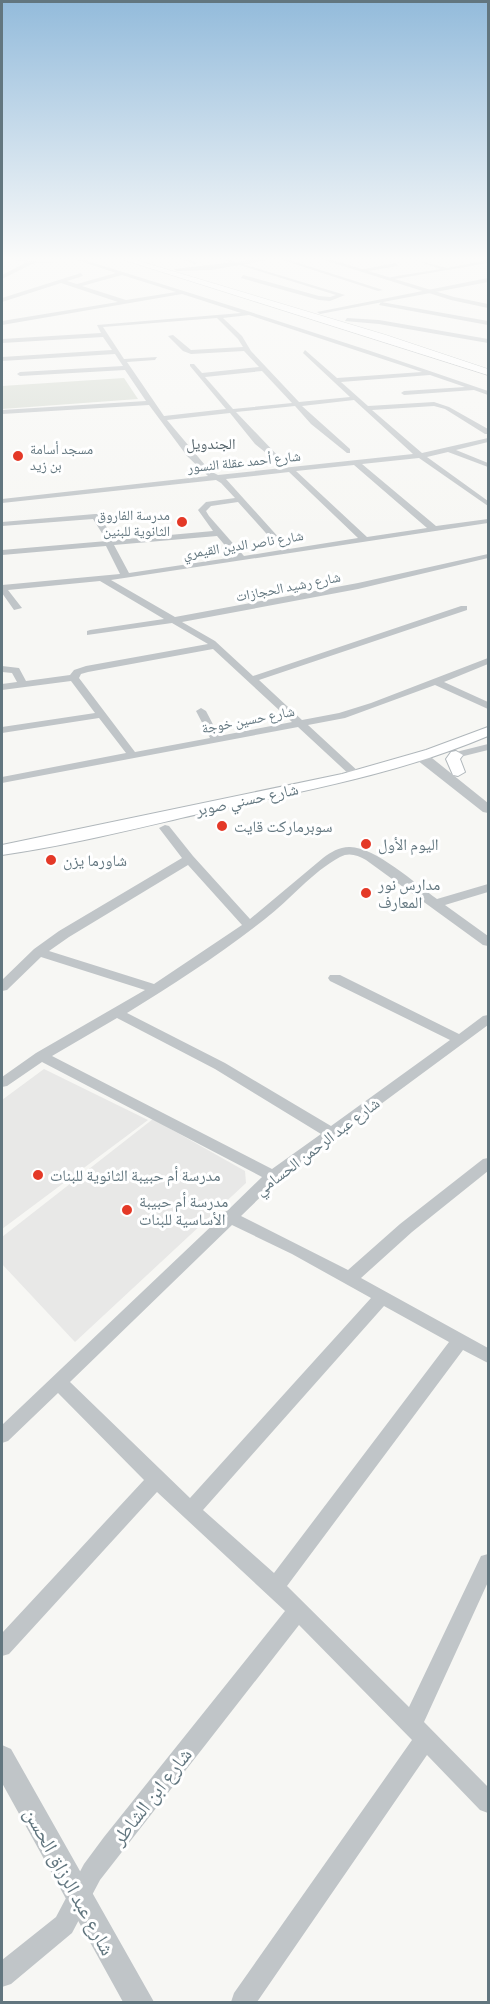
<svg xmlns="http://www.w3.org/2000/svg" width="490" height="2004" viewBox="0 0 490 2004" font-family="Manrope,'Noto Naskh Arabic',sans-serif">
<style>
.built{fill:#e8e8e7}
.green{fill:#d7dcd3}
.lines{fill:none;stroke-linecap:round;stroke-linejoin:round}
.secondary-casing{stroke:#b0b7bb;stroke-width:2}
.trunk-casing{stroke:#b1b6b9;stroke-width:1}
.minor{fill:#c0c5c8;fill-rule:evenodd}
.tertiary{fill:#c0c5c8;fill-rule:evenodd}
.secondary{fill:#fff;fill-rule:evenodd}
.trunk{fill:#fff;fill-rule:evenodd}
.poi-dot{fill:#e43927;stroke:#fff;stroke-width:2}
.labels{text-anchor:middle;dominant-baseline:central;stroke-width:6;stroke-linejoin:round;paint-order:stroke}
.far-poi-label{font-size:14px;fill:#62767f;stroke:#fff;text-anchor:start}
.far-street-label{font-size:14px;fill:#62767f;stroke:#fff}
.far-neighbourhood-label{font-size:15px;fill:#54636a;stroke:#fff}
.street-label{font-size:16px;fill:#62767f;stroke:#fff}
.poi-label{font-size:16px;fill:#62767f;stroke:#fff;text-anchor:start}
.near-street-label{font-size:20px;fill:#62767f;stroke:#fff}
</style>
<rect width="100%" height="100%" fill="#f7f7f4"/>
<path class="built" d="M 44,1069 L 148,1120 L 2,1229 L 2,1100 Z
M 153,1119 L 245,1171 L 246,1183 L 75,1342 L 2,1264 L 2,1237 Z"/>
<path class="green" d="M 124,378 L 138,399 L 2,409 L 2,386 Z"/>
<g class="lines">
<defs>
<path id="secondary" d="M 488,727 L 488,736 C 401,773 308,790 216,810 C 145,826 73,845 2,855 L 2,845 L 342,774 L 426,750 Z
M 456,751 L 463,755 L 460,759 L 465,772 L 458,776 L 453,775 L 446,759 L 451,752 Z"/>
<path id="trunk" d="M 121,259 L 132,259 L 386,335 L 488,369 L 488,375 Z"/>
</defs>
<use href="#secondary" class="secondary-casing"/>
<use href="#trunk" class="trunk-casing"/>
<path class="minor" d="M 7,259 L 57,263 L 34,263 L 2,279 L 2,275 L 27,262 Z
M 74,259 L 81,259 C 217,301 353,344 488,391 L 488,395 L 474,390 L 404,395 L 401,393 L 404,391 L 465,387 L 430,375 L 341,382 L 368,406 L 434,402 L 449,407 L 488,429 L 488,434 L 485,434 L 445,409 L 434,406 L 372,410 L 422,453 L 488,438 L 488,442 L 456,450 L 488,463 L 488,467 L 448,452 L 427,457 L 488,501 L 488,506 L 419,458 L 362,464 L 436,526 L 488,519 L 488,523 L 111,580 L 175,617 L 358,583 L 488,554 L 488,558 L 358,589 L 182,622 L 215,641 L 253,676 L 461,606 L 467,606 L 467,610 L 259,680 L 302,720 L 339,713 L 371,703 L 488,658 L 488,664 L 444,682 L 488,702 L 488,709 L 435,685 L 345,718 L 308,725 L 360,773 L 360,777 L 352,777 L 298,727 L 2,783 L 2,777 L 126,753 L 99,718 L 2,733 L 2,727 L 95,713 L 71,681 L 2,690 L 2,684 L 17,682 L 12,673 L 2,672 L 2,666 L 19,668 L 26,681 L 70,675 L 74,670 L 86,666 L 208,644 L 172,623 L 87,635 L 87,631 L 90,630 L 164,619 L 100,581 L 8,590 L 22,608 L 14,610 L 2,593 L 2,585 L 120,574 L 106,546 L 2,555 L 2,550 L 107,541 L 93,519 L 2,526 L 2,522 L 95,514 L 98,514 L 115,540 L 213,531 L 198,510 L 206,502 L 235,498 L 221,483 L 216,480 L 2,503 L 2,499 L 208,476 L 187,456 L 149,405 L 2,414 L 2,410 L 146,401 L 125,370 L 20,376 L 17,374 L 20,372 L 123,366 L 115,354 L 2,361 L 2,357 L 112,350 L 103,337 L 2,343 L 2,339 L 101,333 L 97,325 L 241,313 L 182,294 L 2,325 L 2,321 L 118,302 L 61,283 L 2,302 L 2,298 L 81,273 L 83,276 L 67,281 L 77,284 L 116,273 ZM 122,275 L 176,292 L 126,300 L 82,286 ZM 249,315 L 422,372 L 337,378 L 305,350 L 303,353 L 350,397 L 299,402 L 251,351 L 242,336 L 223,318 ZM 217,318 L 238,339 L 243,347 L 191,350 L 173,335 L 168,336 L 183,351 L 191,354 L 244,351 L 259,367 L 202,373 L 194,364 L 190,364 L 190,366 L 226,409 L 164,416 L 127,362 L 155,360 L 157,357 L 124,359 L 103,327 ZM 262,371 L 292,403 L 233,409 L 205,377 ZM 354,400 L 413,454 L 218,475 L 210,471 L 167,420 L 230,413 L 255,444 L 276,461 L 280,459 L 279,457 L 236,412 L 295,406 L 311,424 L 347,453 L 350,453 L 350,449 L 302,406 ZM 354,465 L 427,528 L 367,537 L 296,471 ZM 289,472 L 358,538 L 289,549 L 226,479 ZM 238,502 L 281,550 L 244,556 L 209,516 L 206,511 L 211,506 ZM 217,536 L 235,557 L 129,573 L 114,545 ZM 213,649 L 292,722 L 219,736 L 206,711 L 201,708 L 196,711 L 210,738 L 135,752 L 79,678 L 81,674 L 88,672 Z
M 180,259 L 198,262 L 195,264 Z
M 220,259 L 226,259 L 345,295 L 330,301 L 319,300 L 241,278 L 243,275 L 319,296 L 330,297 L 336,295 Z
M 279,259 L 286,259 L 383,290 L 378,291 Z
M 411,259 L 447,268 L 488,260 L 488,263 L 389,280 L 391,277 L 441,269 Z
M 396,263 L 398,266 L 362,272 L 359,270 Z
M 488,278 L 488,282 L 320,314 L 317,312 Z
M 381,302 L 488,321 L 488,325 L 379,305 Z
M 347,318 L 379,320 L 488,339 L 488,343 L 379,324 L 345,321 Z
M 488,744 L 488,750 L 456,758 L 451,755 L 452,753 Z
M 165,825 L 169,826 L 193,856 L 250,919 L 323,858 C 331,852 339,847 349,847 C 374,846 416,884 437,899 L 488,884 L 488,892 L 445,905 L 488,936 L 488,946 L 483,945 L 366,860 C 357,855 349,852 340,857 C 312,872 290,900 265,919 C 221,954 174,984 127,1013 L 225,1063 L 331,1126 L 450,1040 L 330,981 L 328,978 L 330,975 L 340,975 L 459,1034 L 483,1016 L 488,1015 L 488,1025 L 278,1180 L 241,1216 L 348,1270 L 400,1224 L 483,1159 L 488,1158 L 488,1171 L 412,1232 L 361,1278 L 488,1348 L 488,1363 L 463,1350 L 287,1586 L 409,1707 L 481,1556 L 488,1554 L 488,1582 L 424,1722 L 488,1787 L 488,1813 L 480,1810 L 427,1755 L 257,2002 L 231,2002 L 234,1993 L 412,1740 L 299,1625 L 100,1880 L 72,1933 L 11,1984 L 2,1987 L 2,1960 L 56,1917 L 84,1864 L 104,1837 L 285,1611 L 157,1492 L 9,1654 L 2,1656 L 2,1633 L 144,1480 L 58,1393 L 8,1441 L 2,1443 L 2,1425 L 221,1217 L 222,1212 L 227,1211 L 262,1177 L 42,1062 L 7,1086 L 2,1087 L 2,1077 L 36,1053 L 145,990 L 41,957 L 7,990 L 2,991 L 2,980 L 34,949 L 59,931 L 182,858 L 159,828 ZM 188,865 L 242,925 L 154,984 L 49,951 L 69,937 ZM 117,1018 L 215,1069 L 321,1134 L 272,1169 L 52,1056 ZM 232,1225 L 292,1254 L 371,1298 L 190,1498 L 70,1382 ZM 384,1306 L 449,1342 L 274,1573 L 203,1510 Z"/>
<path class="tertiary" d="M 261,259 L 274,259 L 211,270 L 177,271 L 174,269 Z
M 321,259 L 329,259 L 454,297 L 488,304 L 488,308 L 451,300 Z
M 422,753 L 427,754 L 488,803 L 488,813 L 483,812 L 417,760 L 415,757 Z
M 2,1745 L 11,1749 L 154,2002 L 123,2002 L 2,1783 Z"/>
<use href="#secondary" class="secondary"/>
<use href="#trunk" class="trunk"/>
</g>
<linearGradient id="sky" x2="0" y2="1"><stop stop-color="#93bbdb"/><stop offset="0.48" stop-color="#fbfbfa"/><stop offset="1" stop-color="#fbfbfa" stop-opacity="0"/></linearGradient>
<rect width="490" height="539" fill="url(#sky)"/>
<g class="poi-dot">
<circle cx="18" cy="456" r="6"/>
<circle cx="182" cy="522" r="6"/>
<circle cx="222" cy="826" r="6"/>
<circle cx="366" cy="844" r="6"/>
<circle cx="51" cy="860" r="6"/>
<circle cx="366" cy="893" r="6"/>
<circle cx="38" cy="1175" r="6"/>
<circle cx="127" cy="1210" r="6"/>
</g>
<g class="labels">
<g class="far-poi-label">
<text x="30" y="448">مسجد أسامة<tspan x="30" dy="16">بن زيد</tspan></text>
<text x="170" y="514" text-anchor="end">مدرسة الفاروق<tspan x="170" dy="16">الثانوية للبنين</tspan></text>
</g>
<g class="far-street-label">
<text transform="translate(244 461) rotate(-6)">شارع أحمد عقلة النسور</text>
<text transform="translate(243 544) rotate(-9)">شارع ناصر الدين القيمري</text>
<text transform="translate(288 586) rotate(-11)">شارع رشيد الحجازات</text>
<text transform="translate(248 719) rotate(-11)">شارع حسين خوجة</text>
</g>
<g class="far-neighbourhood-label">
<text x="211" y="443">الجندويل</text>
</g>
<g class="street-label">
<text transform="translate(247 799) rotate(-12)">شارع حسني صوبر</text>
<text transform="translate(317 1146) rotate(-37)">شارع عبد الرحمن الحسامي</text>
</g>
<g class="poi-label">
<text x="234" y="826">سوبرماركت قايت</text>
<text x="378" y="844">اليوم الأول</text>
<text x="63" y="860">شاورما يزن</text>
<text x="378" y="884">مدارس نور<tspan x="378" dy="18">المعارف</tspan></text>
<text x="50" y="1175">مدرسة أم حبيبة الثانوية للبنات</text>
<text x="139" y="1201">مدرسة أم حبيبة<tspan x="139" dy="18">الأساسية للبنات</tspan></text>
</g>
<g class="near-street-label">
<text transform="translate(151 1796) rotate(-52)">شارع ابن الشاطر</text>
<text transform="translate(70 1881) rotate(61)">شارع عبد الرزاق الحسن</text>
</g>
</g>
<rect width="490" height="2004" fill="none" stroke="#62767f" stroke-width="6"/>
</svg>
